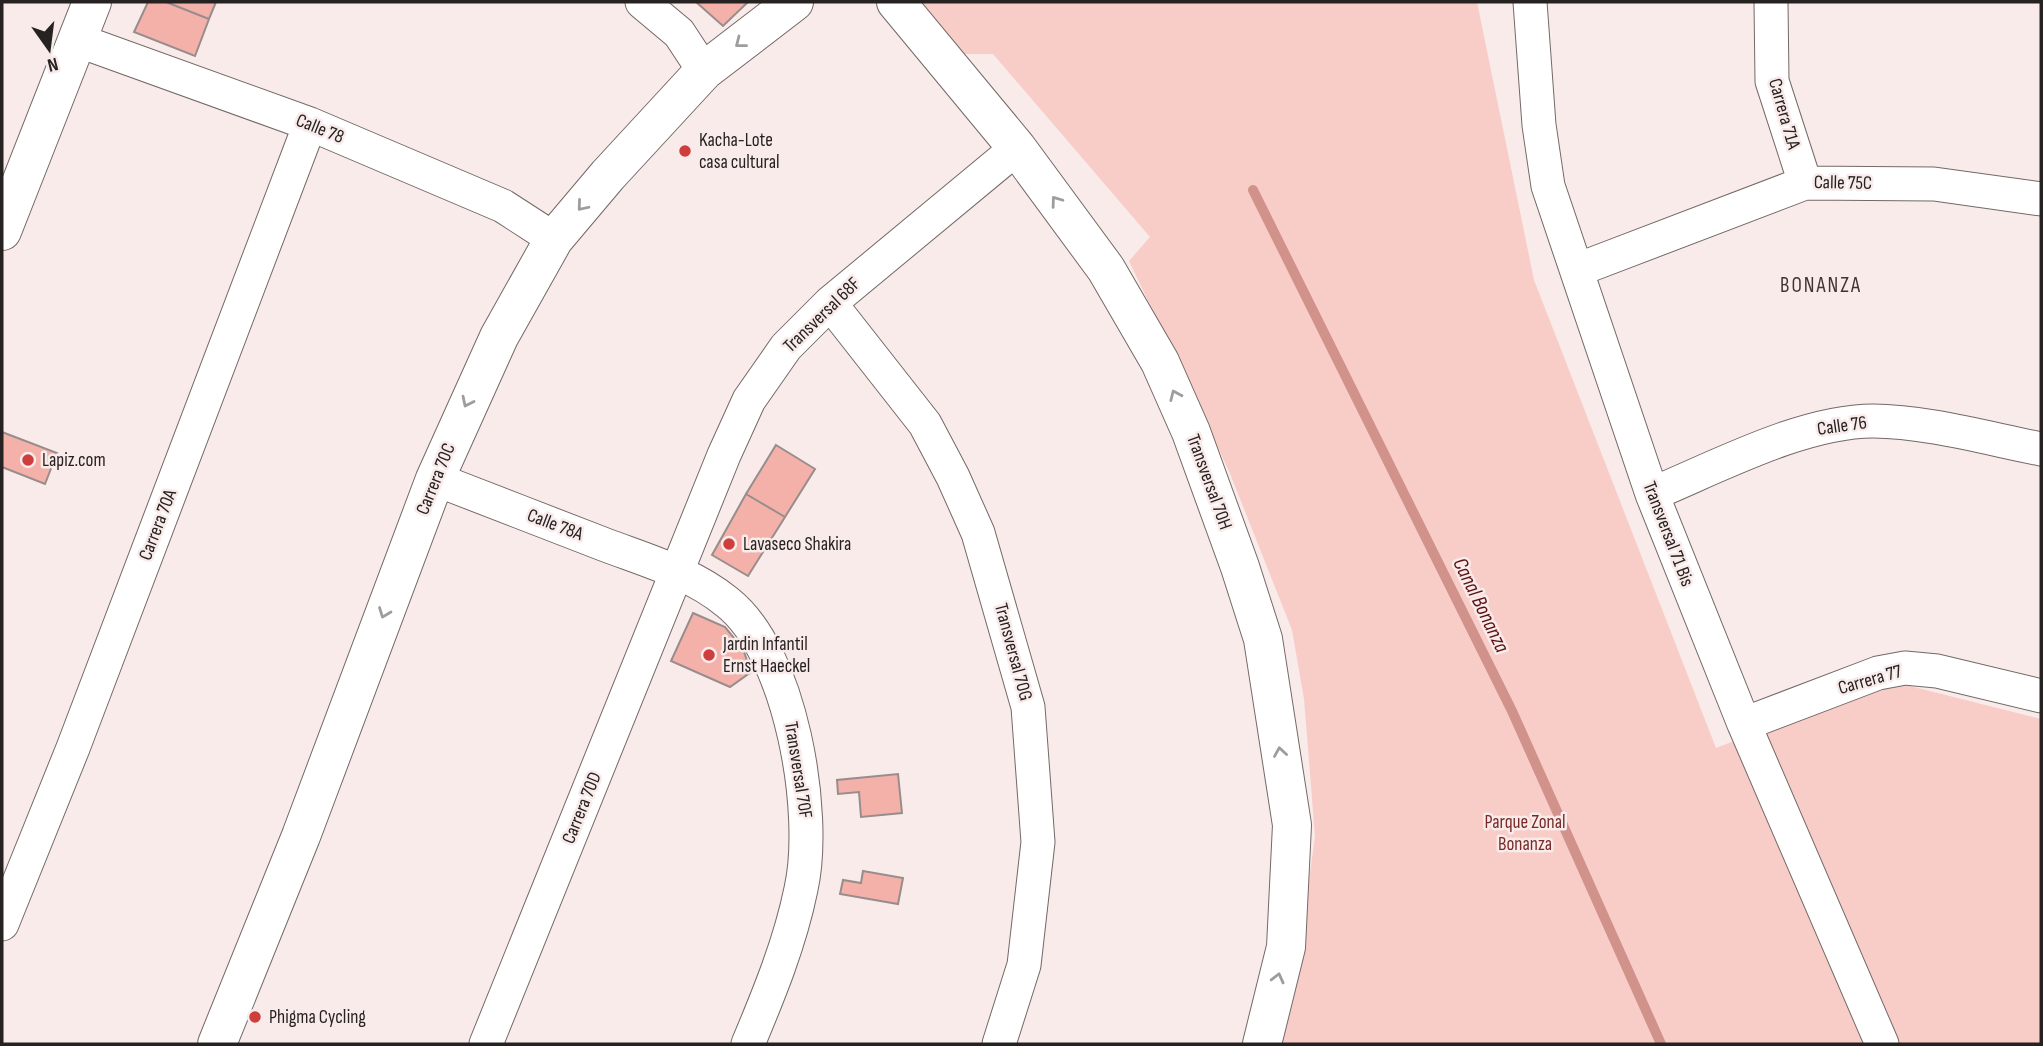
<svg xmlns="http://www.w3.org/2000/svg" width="2043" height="1046" viewBox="0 0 2043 1046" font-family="'Sofia Sans Condensed',sans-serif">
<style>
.green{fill:#f8cdc8}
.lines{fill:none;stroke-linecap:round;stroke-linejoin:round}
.stream{stroke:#d2928c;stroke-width:10}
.building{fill:#f3b1aa;stroke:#988d8c;stroke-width:2}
.street-casing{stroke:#736967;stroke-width:35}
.secondary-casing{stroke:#736967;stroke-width:40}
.street{stroke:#fff;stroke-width:33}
.secondary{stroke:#fff;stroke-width:38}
.oneway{stroke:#9e9c9c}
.poi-dot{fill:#cd3e3d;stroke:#f8ebea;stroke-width:2.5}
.labels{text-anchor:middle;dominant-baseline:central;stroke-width:5;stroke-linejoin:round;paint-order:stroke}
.street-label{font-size:19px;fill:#272222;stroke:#f8ebea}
.poi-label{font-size:19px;fill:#272222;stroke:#f8ebea;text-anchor:start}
.park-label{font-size:19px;fill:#772a27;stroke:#f8ebea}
.neighbourhood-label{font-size:21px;letter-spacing:2px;fill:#3d3433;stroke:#f8ebea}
.water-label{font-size:21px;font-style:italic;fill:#5c0f11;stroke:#f8ebea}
</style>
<rect width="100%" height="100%" fill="#f8ebea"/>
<path class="green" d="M 918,2 L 1477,2 L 1534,280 L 1716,748 L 1890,681 L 2041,719 L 2041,1044 L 1276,1044 L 1295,986 L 1315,836 L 1304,699 L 1292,630 L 1229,471 L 1129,261 L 1150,237 L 993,54 L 956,54 Z"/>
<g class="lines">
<path class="stream" d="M 1253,190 L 1512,711 L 1661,1044"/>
</g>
<path class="building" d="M 148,2 L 166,2 L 209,19 L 195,56 L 134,32 Z
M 166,2 L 216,2 L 209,19 Z
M 696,2 L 748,2 L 723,26 Z
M 2,432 L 57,453 L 45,484 L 2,467 Z
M 776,445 L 815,469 L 785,517 L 746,494 Z
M 746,494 L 785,517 L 748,576 L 712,555 Z
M 693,613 L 725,627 L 743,649 L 751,672 L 730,687 L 671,661 Z
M 898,774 L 902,813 L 861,817 L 859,792 L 838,794 L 837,780 Z
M 863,871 L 903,878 L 898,904 L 840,894 L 843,880 L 861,883 Z"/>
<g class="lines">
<defs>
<path id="street" d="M 642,2 L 679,33 L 704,71
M 1530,2 L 1539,125 L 1548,186 L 1652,494 L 1744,724 L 1882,1044
M 1771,2 L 1772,81 L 1805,183
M 77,40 L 310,124 L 503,206 L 554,239
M 1577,270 L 1805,183 L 1934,184 L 2041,199
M 830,303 L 925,424 L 953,477 L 978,533 L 1028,707 L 1038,842 L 1024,965 L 999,1044
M 435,479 C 491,501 547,522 603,544 C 645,560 692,573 727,602 C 791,652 818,813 801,889 C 790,943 769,994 748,1044
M 1652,494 C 1717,467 1803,421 1873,421 C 1925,421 1990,439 2041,449
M 1744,724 L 1878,673 L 1905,668 L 1937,671 L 2041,696
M 2,924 L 73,748 L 310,124
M 486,1044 L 724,455 L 749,400 L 786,347 L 830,303 L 1017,148"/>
<path id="secondary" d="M 896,2 L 1017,148 L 1106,269 L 1160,362 L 1191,432 L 1240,567 L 1263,639 L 1292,825 L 1286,947 L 1262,1044
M 2,231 L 92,2
M 217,1044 L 301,836 L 435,479 L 499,337 L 554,239 L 608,175 L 704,71 L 794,2"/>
</defs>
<use href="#street" class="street-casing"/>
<use href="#secondary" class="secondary-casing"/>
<use href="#street" class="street"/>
<use href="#secondary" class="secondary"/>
</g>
<defs><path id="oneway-chevron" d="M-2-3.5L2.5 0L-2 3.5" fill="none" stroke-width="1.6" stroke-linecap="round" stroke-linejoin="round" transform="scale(1.75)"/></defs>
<g class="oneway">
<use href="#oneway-chevron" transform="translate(740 43) rotate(142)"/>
<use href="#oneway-chevron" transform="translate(1056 201) rotate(-126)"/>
<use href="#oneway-chevron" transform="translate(582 206) rotate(130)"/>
<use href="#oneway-chevron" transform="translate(1175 395) rotate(-114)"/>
<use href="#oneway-chevron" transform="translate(467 402) rotate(116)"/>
<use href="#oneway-chevron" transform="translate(384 613) rotate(111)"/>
<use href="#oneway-chevron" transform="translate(1280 752) rotate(-99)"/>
<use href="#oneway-chevron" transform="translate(1278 978) rotate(-76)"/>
</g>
<g class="poi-dot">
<circle cx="685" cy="151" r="7"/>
<circle cx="28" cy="460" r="7"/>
<circle cx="729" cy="544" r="7"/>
<circle cx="709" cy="655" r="7"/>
<circle cx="255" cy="1017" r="7"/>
</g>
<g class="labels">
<g class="street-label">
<text transform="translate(1784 114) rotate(74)">Carrera 71A</text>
<text transform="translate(320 129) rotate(22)">Calle 78</text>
<text transform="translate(1843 183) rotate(1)">Calle 75C</text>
<text transform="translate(822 315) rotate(-44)">Transversal 68F</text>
<text transform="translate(1842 426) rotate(-8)">Calle 76</text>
<text transform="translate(436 479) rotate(-68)">Carrera 70C</text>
<text transform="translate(1209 482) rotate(70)">Transversal 70H</text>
<text transform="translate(158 525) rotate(-69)">Carrera 70A</text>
<text transform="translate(555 525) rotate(21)">Calle 78A</text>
<text transform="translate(1668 534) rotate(69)">Transversal 71 Bis</text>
<text transform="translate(1013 652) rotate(75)">Transversal 70G</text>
<text transform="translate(1870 680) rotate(-16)">Carrera 77</text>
<text transform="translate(798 770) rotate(81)">Transversal 70F</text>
<text transform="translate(582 808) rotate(-68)">Carrera 70D</text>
</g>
<g class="poi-label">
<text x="699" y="140">Kacha-Lote<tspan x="699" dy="22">casa cultural</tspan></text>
<text x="42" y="460">Lapiz.com</text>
<text x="743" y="544">Lavaseco Shakira</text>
<text x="723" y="644">Jardin Infantil<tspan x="723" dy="22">Ernst Haeckel</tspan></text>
<text x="269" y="1017">Phigma Cycling</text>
</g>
<g class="park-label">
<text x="1525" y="822">Parque Zonal<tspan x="1525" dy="22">Bonanza</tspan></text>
</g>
<g class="neighbourhood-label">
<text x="1821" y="285">BONANZA</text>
</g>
<g class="water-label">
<text transform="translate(1481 605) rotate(64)">Canal Bonanza</text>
</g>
</g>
<rect width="2043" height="1046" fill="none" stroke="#272222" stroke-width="7"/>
<g transform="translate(49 49) rotate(166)" stroke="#f8ebea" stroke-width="5" paint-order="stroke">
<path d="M0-5L12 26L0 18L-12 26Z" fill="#272222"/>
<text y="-10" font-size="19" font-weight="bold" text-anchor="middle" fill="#272222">N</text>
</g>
</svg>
